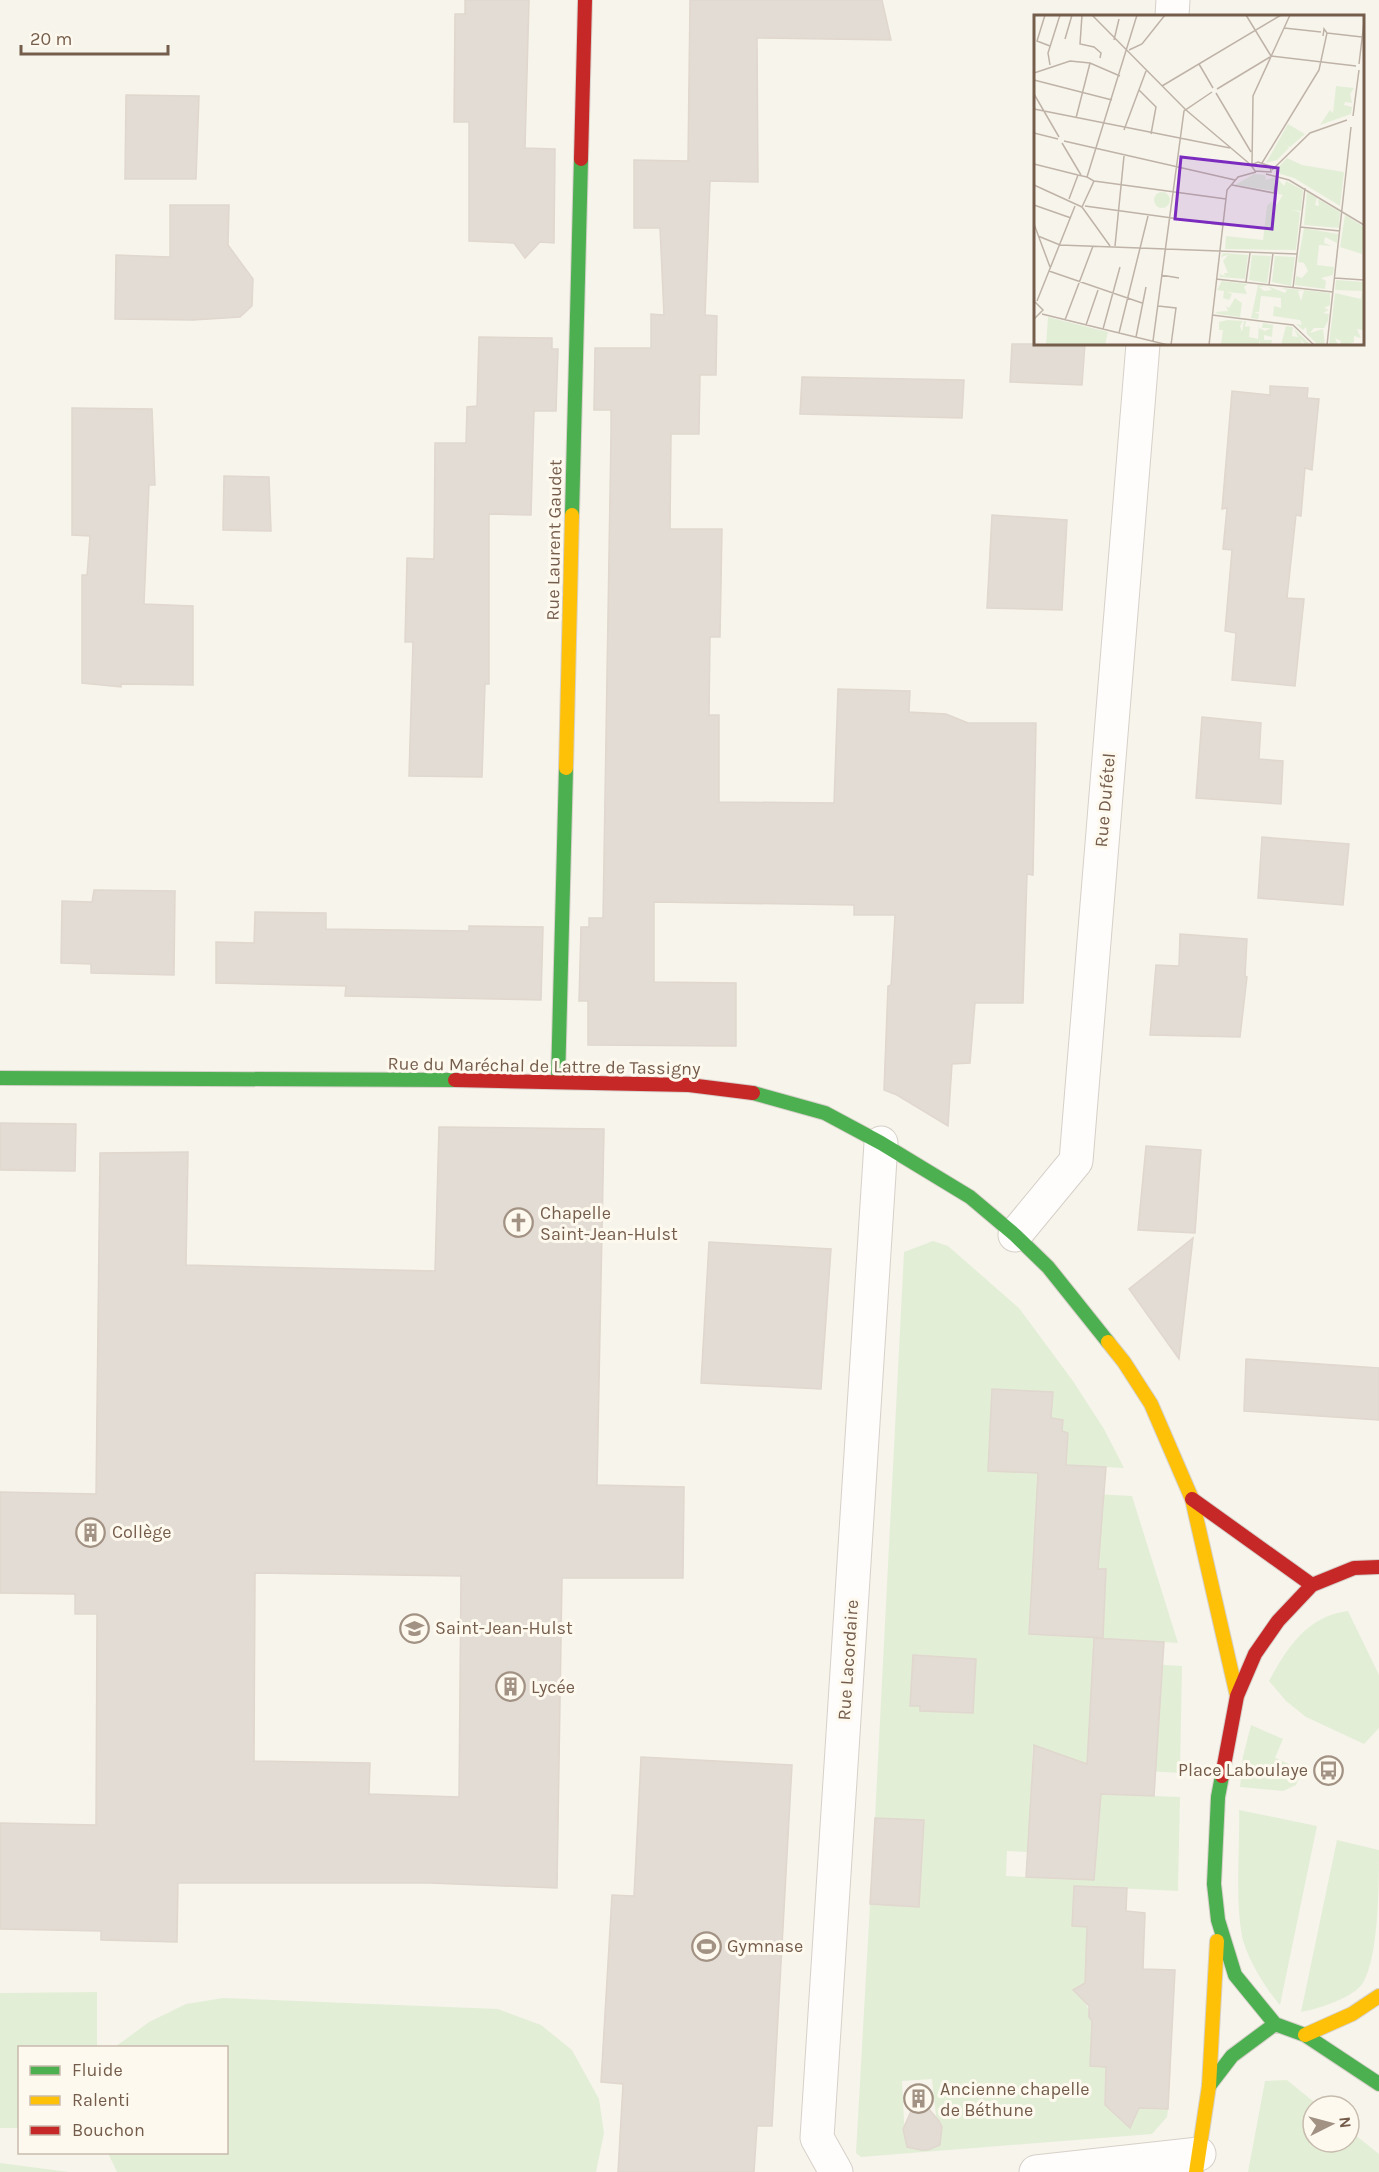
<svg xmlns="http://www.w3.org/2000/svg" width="1379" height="2172" viewBox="0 0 1379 2172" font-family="Karla,sans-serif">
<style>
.green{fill:#e3eed7;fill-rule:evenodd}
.building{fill:#e3dcd4;stroke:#e0d7ce;stroke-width:1.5;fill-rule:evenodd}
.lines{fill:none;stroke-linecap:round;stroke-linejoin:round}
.street-casing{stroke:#d6d0c8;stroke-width:35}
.fast-casing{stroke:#d7d1ca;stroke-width:16}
.slow-casing{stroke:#d7d1ca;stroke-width:16}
.jam-casing{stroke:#d7d1ca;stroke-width:16}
.street{stroke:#fefdfc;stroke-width:33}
.fast{stroke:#4caf50;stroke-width:14}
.slow{stroke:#ffc107;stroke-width:14}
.jam{stroke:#c62828;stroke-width:14}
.labels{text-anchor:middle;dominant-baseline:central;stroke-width:6;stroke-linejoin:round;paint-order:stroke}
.street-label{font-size:18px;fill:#755d4c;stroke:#fef9ee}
.poi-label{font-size:18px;fill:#755d4c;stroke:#fef9ee;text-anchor:start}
.inset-road{fill:none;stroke:#bfb3a7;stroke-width:1.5}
.view{fill:#7b2cbf;fill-opacity:0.15;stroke:#7b2cbf;stroke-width:3}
.inset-edge{fill:none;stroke:#755d4c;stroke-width:3}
</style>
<rect width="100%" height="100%" fill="#f7f4ec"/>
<path class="green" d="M 933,1241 L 948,1246 L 1019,1308 L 1073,1381 L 1104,1429 L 1124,1468 L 1084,1466 L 1077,1493 L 1132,1496 L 1178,1643 L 1134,1640 L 1133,1663 L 1182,1666 L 1180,1773 L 1128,1770 L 1126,1795 L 1180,1797 L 1178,1891 L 1074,1886 L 1072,1925 L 1087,1927 L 1094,1956 L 1081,1998 C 1098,2015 1091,2043 1091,2066 L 1106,2067 L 1105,2106 L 1114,2108 L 1114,2114 L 1117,2116 L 1134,2118 L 1137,2108 L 1168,2109 L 1167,2117 L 1152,2134 L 861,2157 L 856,2153 L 870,1904 L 919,1907 L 924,1820 L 875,1818 L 904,1252 ZM 1034,1542 L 1100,1546 L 1098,1569 L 1106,1570 L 1102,1638 L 1029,1633 ZM 1033,1747 L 1043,1748 L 1050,1755 L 1027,1877 L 1006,1876 L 1007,1851 L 1028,1852 ZM 932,2079 L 936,2116 C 943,2125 944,2133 938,2143 C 926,2151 914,2154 905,2140 L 902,2081 Z
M 1348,1611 L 1379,1675 L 1379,1728 L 1364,1744 L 1306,1717 L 1286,1701 L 1269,1681 C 1287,1648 1307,1616 1348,1611 Z
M 1251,1725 L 1283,1739 L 1275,1758 L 1303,1770 L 1296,1785 L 1283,1791 L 1240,1787 L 1243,1756 Z
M 1239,1810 L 1317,1826 L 1280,2005 C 1266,1989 1246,1957 1242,1936 C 1235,1898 1240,1849 1239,1810 Z
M 1337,1840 L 1379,1850 C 1379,1885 1379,1955 1363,1983 C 1353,1998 1318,2009 1301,2012 Z
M 97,1992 L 97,2047 L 20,2048 L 19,2128 L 0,2128 L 0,1993 Z
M 223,1998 L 498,2009 L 541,2025 L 572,2050 L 599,2099 L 604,2133 L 596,2172 L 117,2172 L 108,2153 L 226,2152 L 226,2048 L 115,2047 L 149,2022 L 186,2004 Z
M 1287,2080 L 1319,2106 L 1313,2106 L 1313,2142 L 1349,2142 L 1349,2130 L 1379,2154 L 1379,2172 L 1248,2172 L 1265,2081 Z
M 0,2163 L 69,2172 L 0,2172 Z"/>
<path class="building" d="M 465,0 L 529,0 L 525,148 L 555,149 L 554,243 L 540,242 L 525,258 L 514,243 L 469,241 L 469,122 L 454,122 L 455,14 L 465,14 Z
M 690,0 L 882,0 L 891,40 L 757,38 L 758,182 L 710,181 L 705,315 L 717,316 L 716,375 L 700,375 L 699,434 L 671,434 L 670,529 L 722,529 L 720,637 L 710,637 L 709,715 L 719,715 L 719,802 L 834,803 L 838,689 L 910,691 L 909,712 L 946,714 L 968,723 L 1036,723 L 1033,875 L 1027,874 L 1023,1003 L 975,1003 L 970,1063 L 952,1064 L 948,1126 L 897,1095 L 884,1090 L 888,986 L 891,985 L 895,915 L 854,915 L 854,905 L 654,902 L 654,982 L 736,983 L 736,1046 L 588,1045 L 588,1001 L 579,1001 L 581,927 L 589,927 L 589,918 L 603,918 L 611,434 L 611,410 L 594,410 L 595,348 L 651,348 L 651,314 L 664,315 L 660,228 L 634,228 L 634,160 L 688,161 Z
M 126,95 L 199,96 L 196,179 L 125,179 Z
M 170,205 L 229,205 L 228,245 L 253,279 L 252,306 L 240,317 L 193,320 L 115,319 L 116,255 L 170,257 Z
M 479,337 L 552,338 L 552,349 L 558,349 L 556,411 L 534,411 L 531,515 L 489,514 L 489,684 L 485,684 L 482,777 L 409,776 L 413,642 L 405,642 L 407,558 L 434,559 L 435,443 L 466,443 L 467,407 L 477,406 Z
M 1012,344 L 1085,344 L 1082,385 L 1010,382 Z
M 802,377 L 964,380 L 962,418 L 800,414 Z
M 1270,386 L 1308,388 L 1307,398 L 1319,399 L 1312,470 L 1305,468 L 1301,516 L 1296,515 L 1287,598 L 1304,599 L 1295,686 L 1232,680 L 1236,633 L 1225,631 L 1232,550 L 1223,549 L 1227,508 L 1222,509 L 1232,391 L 1270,395 Z
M 72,408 L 152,409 L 155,485 L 149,485 L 144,604 L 193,606 L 193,685 L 121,684 L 121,687 L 82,683 L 82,575 L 87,575 L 90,536 L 72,535 Z
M 224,476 L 269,477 L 271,531 L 223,530 Z
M 992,515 L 1067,520 L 1062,610 L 987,608 Z
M 1202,717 L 1261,723 L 1259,759 L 1283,761 L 1281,804 L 1196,798 Z
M 1262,837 L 1349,844 L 1343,905 L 1258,898 Z
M 94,890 L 175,891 L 174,975 L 91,973 L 91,964 L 61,963 L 62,901 L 92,902 Z
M 255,912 L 326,913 L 326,929 L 469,931 L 469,926 L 543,927 L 541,1000 L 345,996 L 346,986 L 216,983 L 216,942 L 254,943 Z
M 1180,934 L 1247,939 L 1245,976 L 1247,977 L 1240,1037 L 1150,1035 L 1156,965 L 1179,966 Z
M 0,1123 L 76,1124 L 75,1171 L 0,1170 Z
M 439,1127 L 604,1129 L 597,1485 L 684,1487 L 683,1578 L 562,1578 L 557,1888 L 430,1883 L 178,1883 L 177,1942 L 101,1940 L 101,1931 L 0,1929 L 0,1823 L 96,1825 L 97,1614 L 75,1614 L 75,1594 L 0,1593 L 0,1492 L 96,1494 L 100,1153 L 188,1152 L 186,1265 L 435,1271 ZM 255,1573 L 461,1576 L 459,1797 L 369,1794 L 370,1763 L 254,1761 Z
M 1146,1146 L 1201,1150 L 1195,1233 L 1138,1230 Z
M 1193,1238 L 1179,1359 L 1129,1289 Z
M 709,1242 L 831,1249 L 821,1389 L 701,1383 Z
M 1246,1359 L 1379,1368 L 1379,1420 L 1244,1411 Z
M 992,1389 L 1053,1392 L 1051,1418 L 1063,1420 L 1062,1431 L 1068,1433 L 1066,1465 L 1106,1467 L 1098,1569 L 1106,1569 L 1103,1638 L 1029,1634 L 1038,1473 L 988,1471 Z
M 1094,1638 L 1164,1642 L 1154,1796 L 1101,1794 L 1094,1880 L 1026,1877 L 1034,1745 L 1087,1764 Z
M 913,1655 L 976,1659 L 973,1713 L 920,1711 L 920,1706 L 910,1706 Z
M 641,1757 L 792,1765 L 772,2126 L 757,2126 L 754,2172 L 618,2172 L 623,2084 L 601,2082 L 612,1895 L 634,1896 Z
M 875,1818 L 924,1820 L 919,1907 L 870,1904 Z
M 1074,1886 L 1127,1888 L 1126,1911 L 1145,1913 L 1143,1969 L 1175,1970 L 1168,2109 L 1139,2108 L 1130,2128 L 1105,2105 L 1106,2067 L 1090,2066 L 1092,2021 L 1089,2017 L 1089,2006 L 1073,1990 L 1085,1983 L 1087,1927 L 1072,1926 Z
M 918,2096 L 939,2121 L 942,2127 L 940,2145 L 928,2150 L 921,2150 L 907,2147 L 903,2129 Z"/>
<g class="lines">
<defs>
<path id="street" d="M 1172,16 L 1173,0
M 1015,1235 L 1076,1161 L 1143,344
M 836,2172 L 817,2138 L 881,1143
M 1036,2172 L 1199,2154"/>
<path id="fast" d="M 572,515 L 581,159
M 0,1078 L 455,1080
M 558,1081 L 566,768
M 753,1093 L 825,1113 L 881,1143 L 970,1197 L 1015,1235 L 1048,1267 L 1108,1342
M 1222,1776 L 1218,1797 L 1214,1884 L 1218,1920 L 1235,1975 L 1275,2024 L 1305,2035 L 1379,2084
M 1209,2086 L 1232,2056 L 1275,2024"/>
<path id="slow" d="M 566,768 L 572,515
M 1108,1342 L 1124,1362 L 1151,1404 L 1192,1499 L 1237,1696
M 1305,2035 L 1352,2014 L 1379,1996
M 1196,2172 L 1209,2086 L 1217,1941"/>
<path id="jam" d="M 581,159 L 585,0
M 455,1080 L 689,1085 L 753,1093
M 1192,1499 L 1312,1585
M 1222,1776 L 1237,1696 L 1255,1654 L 1278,1621 L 1312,1585 L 1354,1568 L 1379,1567"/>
</defs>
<use href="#street" class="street-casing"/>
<use href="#fast" class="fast-casing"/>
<use href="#slow" class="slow-casing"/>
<use href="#jam" class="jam-casing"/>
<use href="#street" class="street"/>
<use href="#fast" class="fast"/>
<use href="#slow" class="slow"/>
<use href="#jam" class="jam"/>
</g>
<defs>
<symbol id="church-ring" viewBox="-11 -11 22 22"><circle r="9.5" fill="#fef9ee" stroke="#a29284" stroke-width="1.5"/><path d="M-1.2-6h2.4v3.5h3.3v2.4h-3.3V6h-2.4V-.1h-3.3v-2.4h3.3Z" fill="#a29284"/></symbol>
<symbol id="building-ring" viewBox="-11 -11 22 22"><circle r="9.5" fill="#fef9ee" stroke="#a29284" stroke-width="1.5"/><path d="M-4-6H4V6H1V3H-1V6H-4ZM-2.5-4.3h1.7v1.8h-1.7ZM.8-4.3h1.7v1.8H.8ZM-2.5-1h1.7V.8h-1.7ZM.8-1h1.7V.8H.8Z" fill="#a29284"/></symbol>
<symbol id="school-ring" viewBox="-11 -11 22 22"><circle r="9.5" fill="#fef9ee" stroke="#a29284" stroke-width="1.5"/><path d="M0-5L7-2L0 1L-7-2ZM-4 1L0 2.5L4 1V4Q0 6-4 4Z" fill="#a29284"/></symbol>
<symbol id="bus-ring" viewBox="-11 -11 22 22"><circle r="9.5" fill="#fef9ee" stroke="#a29284" stroke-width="1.5"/><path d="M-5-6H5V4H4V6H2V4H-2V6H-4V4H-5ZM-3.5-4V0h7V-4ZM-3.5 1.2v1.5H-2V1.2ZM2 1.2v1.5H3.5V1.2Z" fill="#a29284"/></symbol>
<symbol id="stadium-ring" viewBox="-11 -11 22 22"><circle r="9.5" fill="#fef9ee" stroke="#a29284" stroke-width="1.5"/><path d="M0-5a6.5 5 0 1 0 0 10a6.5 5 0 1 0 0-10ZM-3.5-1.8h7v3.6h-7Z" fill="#a29284"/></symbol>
</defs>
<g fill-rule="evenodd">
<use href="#church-ring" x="502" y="1206" width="33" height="33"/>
<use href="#building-ring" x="74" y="1516" width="33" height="33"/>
<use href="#school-ring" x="398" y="1612" width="33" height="33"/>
<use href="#building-ring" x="494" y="1670" width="33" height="33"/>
<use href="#bus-ring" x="1312" y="1754" width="33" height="33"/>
<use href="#stadium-ring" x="690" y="1930" width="33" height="33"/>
<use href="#building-ring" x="902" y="2082" width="33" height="33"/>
</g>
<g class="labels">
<g class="street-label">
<text transform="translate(554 540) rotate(-89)">Rue Laurent Gaudet</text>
<text transform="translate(1105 800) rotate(-85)">Rue Dufétel</text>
<text transform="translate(544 1066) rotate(1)">Rue du Maréchal de Lattre de Tassigny</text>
<text transform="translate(848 1660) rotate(-86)">Rue Lacordaire</text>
</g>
<g class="poi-label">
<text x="540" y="1213">Chapelle<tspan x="540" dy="21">Saint-Jean-Hulst</tspan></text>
<text x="112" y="1532">Collège</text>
<text x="435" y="1628">Saint-Jean-Hulst</text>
<text x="531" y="1687">Lycée</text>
<text x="1308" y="1770" text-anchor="end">Place Laboulaye</text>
<text x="727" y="1946">Gymnase</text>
<text x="940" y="2089">Ancienne chapelle<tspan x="940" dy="21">de Béthune</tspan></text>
</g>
</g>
<g transform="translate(1034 15)">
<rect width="330" height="330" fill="#f7f4ec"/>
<path d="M 302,71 L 320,73 L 316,79 L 318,88 L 311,87 L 310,90 L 318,92 L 317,99 L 286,110 L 296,95 L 299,98 ZM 254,109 L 271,119 L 256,132 L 253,131 L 255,133 L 243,145 L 232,148 ZM 253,143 L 268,150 L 310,157 L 306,191 L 260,163 L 240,157 ZM 220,159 L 231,160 L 232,165 L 241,162 L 241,176 L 201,170 ZM 244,164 L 250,171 L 252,166 L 269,175 L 267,196 L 258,195 L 266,197 L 262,235 L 191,234 L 192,221 L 229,225 L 233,191 L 237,187 L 243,189 L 249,180 L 244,179 ZM 273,177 L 283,183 L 281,190 L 285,191 L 284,184 L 306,197 L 305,213 L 270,210 ZM120 185a8 8 0 1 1 16 0a8 8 0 1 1-16 0ZM 311,200 L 330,212 L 328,239 L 306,232 ZM 270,213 L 304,219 L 303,228 L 291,222 L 290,228 L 298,231 L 285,230 L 283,250 L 300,252 L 299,260 L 287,263 L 292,266 L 291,274 L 261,270 L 262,261 L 268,263 L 274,256 L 270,248 L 264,247 ZM 189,238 L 214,240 L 211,264 L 186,262 L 185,259 L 191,261 L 190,258 L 194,258 L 189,246 L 194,240 L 187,242 ZM 218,240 L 237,241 L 233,268 L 215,265 ZM 241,241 L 261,242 L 257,271 L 238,267 ZM 302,265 L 330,267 L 330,315 L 323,314 L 327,323 L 320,321 L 320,327 L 314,330 L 306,330 L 307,326 L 301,323 L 304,330 L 295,330 L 301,278 L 327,284 L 328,276 L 301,275 ZM 188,266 L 214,269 L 210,272 L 213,279 L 193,277 L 198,279 L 195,285 L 189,283 L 190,276 L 183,275 ZM 224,270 L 233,271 L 225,272 L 230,276 L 238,275 L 234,271 L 251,278 L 253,275 L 247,273 L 269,275 L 264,276 L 267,286 L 270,275 L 296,278 L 296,290 L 290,293 L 295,295 L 289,298 L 295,299 L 294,306 L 290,313 L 280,313 L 276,318 L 289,314 L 291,330 L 284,330 L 273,319 L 272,312 L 269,315 L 262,309 L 268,310 L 266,305 L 239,301 L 240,291 L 247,293 L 247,283 L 227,281 L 225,297 L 220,297 L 225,299 L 224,304 L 217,303 ZM 201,283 L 208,288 L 206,302 L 184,299 L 181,297 L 194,296 L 192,291 L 195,293 ZM 14,302 L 74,317 L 71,330 L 12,330 ZM 194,305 L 209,306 L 206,311 L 208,317 L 210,306 L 212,306 L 211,312 L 216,311 L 215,322 L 224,324 L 225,308 L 225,313 L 231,316 L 237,313 L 228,313 L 229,308 L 239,310 L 238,322 L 230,320 L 230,325 L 238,325 L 237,330 L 226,330 L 226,324 L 225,330 L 187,330 L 189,315 L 185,315 L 185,307 ZM 252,311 L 259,312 L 258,321 L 264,322 L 260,314 L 276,329 L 271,330 L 267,324 L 268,330 L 247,330 Z" fill="#e3eed7"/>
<path class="inset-road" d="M 11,0 L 3,26 L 16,31M 48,0 L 46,29 L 60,32 L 67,38 L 66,43M 58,0 L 152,95 L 217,150M 212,0 L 237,41M 250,13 L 287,17M 293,18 L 328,22M 31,24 L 38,0M 80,25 L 85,4M 95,35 L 108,29 L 131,0M 237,41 L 322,51M 165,49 L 179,73M 325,49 L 330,7M 16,50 L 14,38 L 26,0M 0,58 L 36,46 L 56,48 L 86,61M 0,65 L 78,85M 128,71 L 247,0M 183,74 L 236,42M 105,75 L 122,92 L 117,119M 182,78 L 217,137M 0,79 L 25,122M 0,94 L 196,133M 319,101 L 325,55M 42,103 L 56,48M 90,115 L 112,56M 0,118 L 24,124M 30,126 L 201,165M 28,128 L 47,160M 224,147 L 236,151 L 237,157 L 221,156 L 217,150 ZM 228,148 L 285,55 L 293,18 L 290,14 L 289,21M 0,149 L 44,160M 218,149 L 219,81 L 256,0M 238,155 L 276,118 L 313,105M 232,159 L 255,165 L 330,210M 53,162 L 103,0M 60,166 L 192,184M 0,170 L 48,192M 198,170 L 240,178 L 243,161M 35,184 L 44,160 L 53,162 L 60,166 L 48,192M 0,190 L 37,203M 51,191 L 189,210M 48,192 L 76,231M 0,209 L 16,252M 266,212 L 306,216M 4,221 L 26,230 L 263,239M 81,231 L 90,141M 15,256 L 108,288M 127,260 L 145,263M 301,263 L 330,265M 182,264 L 299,277M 212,267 L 216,238M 235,270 L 239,238M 259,273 L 271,173M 0,286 L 9,295 L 0,304M 3,286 L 41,191M 124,291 L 142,293 L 137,330M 8,299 L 134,330M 178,300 L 259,310 L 280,330M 31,305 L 59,231M 52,310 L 64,275M 69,314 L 86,252M 85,318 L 114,201M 102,322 L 112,272M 119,326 L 150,96 L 178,77M 175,330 L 193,175 L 204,162 L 222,157M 293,330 L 317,112"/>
<path class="view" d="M 147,142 L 244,153 L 238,214 L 141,204 Z"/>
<rect width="330" height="330" class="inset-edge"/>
</g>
<rect x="18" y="2046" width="210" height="108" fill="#fef9ee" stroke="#c7bbad" stroke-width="1.5"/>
<rect x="30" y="2066" width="30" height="9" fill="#4caf50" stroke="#c7bbad" stroke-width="1.5"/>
<text x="72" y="2076" font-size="18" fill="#755d4c">Fluide</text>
<rect x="30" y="2096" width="30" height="9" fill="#ffc107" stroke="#c7bbad" stroke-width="1.5"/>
<text x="72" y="2106" font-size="18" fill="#755d4c">Ralenti</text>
<rect x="30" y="2126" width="30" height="9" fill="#c62828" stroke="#c7bbad" stroke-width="1.5"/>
<text x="72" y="2136" font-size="18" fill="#755d4c">Bouchon</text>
<g transform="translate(1331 2124) rotate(84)"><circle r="28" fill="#fef9ee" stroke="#c7bbad" stroke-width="1.5"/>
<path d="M0-4.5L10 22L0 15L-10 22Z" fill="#a29284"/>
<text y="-9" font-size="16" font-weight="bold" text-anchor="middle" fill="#755d4c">N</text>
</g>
<path d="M21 45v9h147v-9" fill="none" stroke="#755d4c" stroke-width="3"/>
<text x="30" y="45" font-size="18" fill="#755d4c" stroke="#fef9ee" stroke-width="4.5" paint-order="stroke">20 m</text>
</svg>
